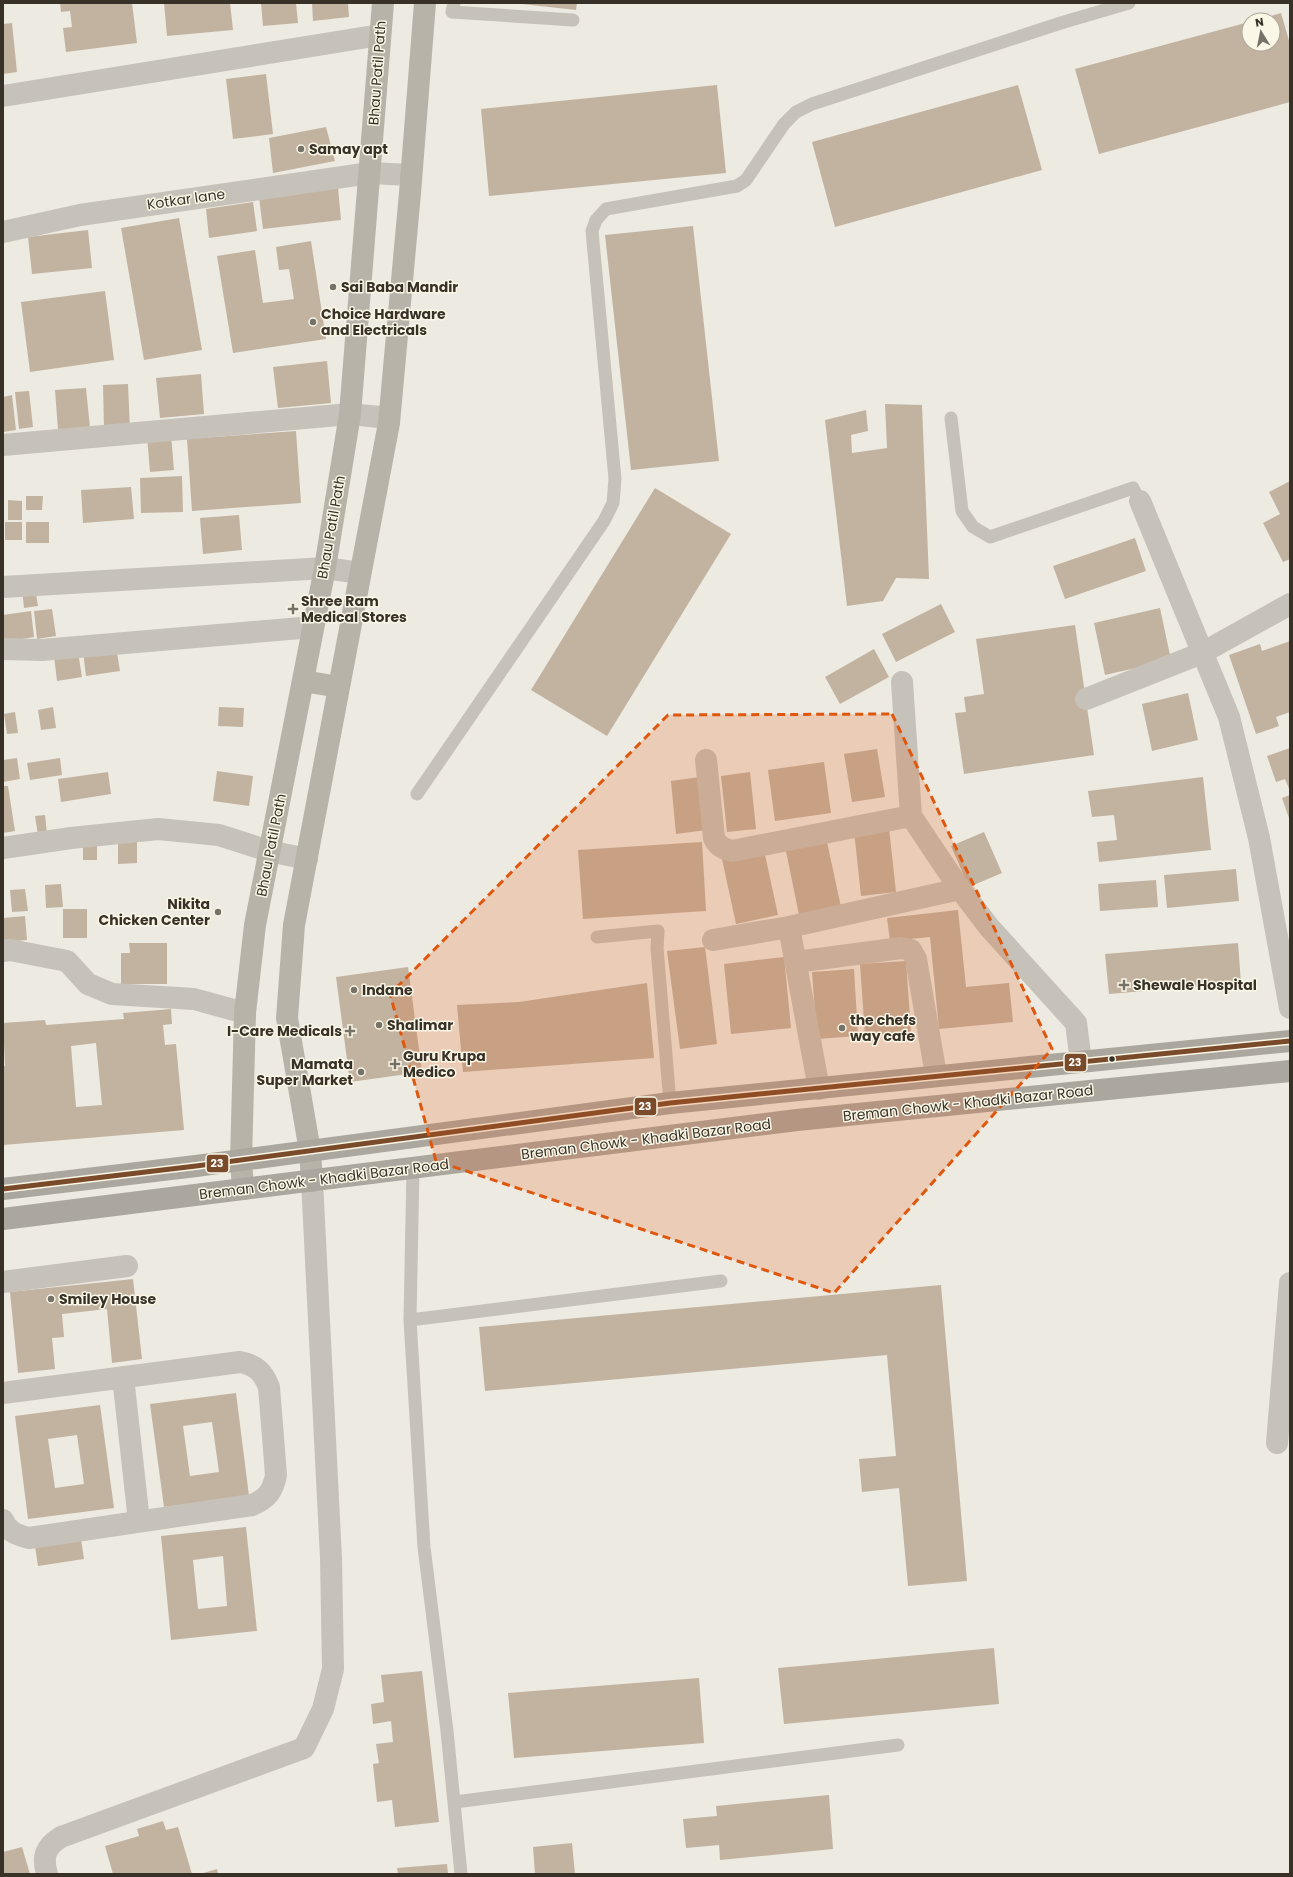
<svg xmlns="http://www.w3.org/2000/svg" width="1293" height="1877" viewBox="0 0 1293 1877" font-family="Poppins,sans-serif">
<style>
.building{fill:#c2b3a1;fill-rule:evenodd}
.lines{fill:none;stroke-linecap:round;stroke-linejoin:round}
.lane{stroke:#c6c2b9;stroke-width:13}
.street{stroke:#c6c2b9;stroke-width:22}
.secondary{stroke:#b7b3a9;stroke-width:22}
.primary{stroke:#aba79f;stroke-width:22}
.bus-1-casing{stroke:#faf7e7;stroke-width:8}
.bus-1{stroke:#7a4b2a;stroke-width:5}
.marked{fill:#df570d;fill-opacity:0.2;stroke:#df570d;stroke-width:3;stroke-dasharray:8 5;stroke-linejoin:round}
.poi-dot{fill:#777268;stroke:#faf7e7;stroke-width:1.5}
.bus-dot{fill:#373127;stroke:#faf7e7;stroke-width:1.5}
.labels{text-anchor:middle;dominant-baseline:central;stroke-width:3;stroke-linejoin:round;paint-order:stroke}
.street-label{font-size:14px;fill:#373127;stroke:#faf7e7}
.poi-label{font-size:14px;font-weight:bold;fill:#373127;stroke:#faf7e7;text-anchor:start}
.line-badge{stroke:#faf7e7;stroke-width:1.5}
.badge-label{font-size:11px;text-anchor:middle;font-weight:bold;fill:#fff}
</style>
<rect width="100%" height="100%" fill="#edeae1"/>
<path class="building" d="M 60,3 L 132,3 L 137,43 L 66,52 L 63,28 L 72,27 L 70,11 L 61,12 Z
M 164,3 L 230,3 L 233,30 L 167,36 Z
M 261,3 L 296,3 L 298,23 L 263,26 Z
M 312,3 L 348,3 L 349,17 L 313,21 Z
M 513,3 L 577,3 L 576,10 Z
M 1281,13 L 1290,44 L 1290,102 L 1099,154 L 1075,69 L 1249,22 L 1249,44 L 1273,44 L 1273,20 L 1258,20 Z
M 12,23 L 17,72 L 3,74 L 3,24 Z
M 266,74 L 273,134 L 233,139 L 226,79 Z
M 717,85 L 726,173 L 489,196 L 481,109 Z
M 1018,85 L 1042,170 L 835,227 L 812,142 Z
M 326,127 L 335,161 L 273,173 L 269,138 Z
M 338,188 L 341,220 L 263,229 L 259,197 Z
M 253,202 L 257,231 L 209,238 L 206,209 Z
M 179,218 L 202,350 L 144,360 L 121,228 Z
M 693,226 L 719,461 L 631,470 L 605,235 Z
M 88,230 L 92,268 L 32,274 L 28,237 Z
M 311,241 L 326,339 L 233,353 L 217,256 L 255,250 L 263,303 L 294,299 L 289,269 L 279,270 L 276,247 Z
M 105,291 L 114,360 L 30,372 L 21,302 Z
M 327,361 L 331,403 L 278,408 L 273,367 Z
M 201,374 L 204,414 L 160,418 L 156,378 Z
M 128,384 L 130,429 L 104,429 L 103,385 Z
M 86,388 L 90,428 L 58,430 L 55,390 Z
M 29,391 L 33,427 L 19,429 L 15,392 Z
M 12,395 L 16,430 L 3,432 L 3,397 Z
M 885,404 L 922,405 L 929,579 L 896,578 L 883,601 L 847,606 L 825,420 L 866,410 L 868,431 L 851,435 L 852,453 L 887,448 Z
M 296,431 L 301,503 L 192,511 L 187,439 Z
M 171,434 L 174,470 L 150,472 L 147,436 Z
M 182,476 L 183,512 L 141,513 L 140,478 Z
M 1290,481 L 1290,559 L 1283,562 L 1263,523 L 1280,514 L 1269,492 Z
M 131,487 L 134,519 L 83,523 L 81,490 Z
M 655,488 L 731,534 L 607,736 L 531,690 Z
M 26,496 L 43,496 L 42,510 L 26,510 Z
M 8,500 L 22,501 L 22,520 L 8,520 Z
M 239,515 L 242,550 L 203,554 L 200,518 Z
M 5,522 L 22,522 L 22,540 L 5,540 Z
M 26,522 L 49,522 L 49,543 L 26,543 Z
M 1135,538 L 1146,571 L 1065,599 L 1053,566 Z
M 35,587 L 38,606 L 24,608 L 22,589 Z
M 941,604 L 955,632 L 896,662 L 882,634 Z
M 1160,608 L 1171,660 L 1105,675 L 1094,623 Z
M 52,609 L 56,636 L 37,639 L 34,611 Z
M 31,611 L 34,637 L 3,642 L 3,615 Z
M 1075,625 L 1094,755 L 964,774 L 955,713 L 966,712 L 964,697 L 984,694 L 976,639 Z
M 1290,641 L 1290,712 L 1276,717 L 1279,726 L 1256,734 L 1229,655 L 1260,644 L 1262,651 Z
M 116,647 L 120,671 L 86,676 L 83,652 Z
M 874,649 L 889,677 L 840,704 L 825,677 Z
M 78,652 L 82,677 L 57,681 L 54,656 Z
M 1188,693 L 1198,740 L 1152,751 L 1142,704 Z
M 53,707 L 56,728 L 41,730 L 38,710 Z
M 219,707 L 244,708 L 243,727 L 218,726 Z
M 15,712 L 18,733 L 7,734 L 4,714 Z
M 1290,748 L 1290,791 L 1285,779 L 1276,782 L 1267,756 Z
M 877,749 L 885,797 L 852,802 L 844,754 Z
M 17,758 L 20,779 L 3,782 L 3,760 Z
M 60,758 L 62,775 L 30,780 L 27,763 Z
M 824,762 L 831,813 L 775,821 L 768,770 Z
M 217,771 L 253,776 L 249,806 L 213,801 Z
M 108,772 L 111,794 L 61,802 L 58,779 Z
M 750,772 L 756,829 L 727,832 L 721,776 Z
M 700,777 L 706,830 L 676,834 L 671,781 Z
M 1203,777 L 1211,850 L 1099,862 L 1097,842 L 1117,840 L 1114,815 L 1092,817 L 1088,791 Z
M 3,786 L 8,786 L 15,831 L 3,833 Z
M 1290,795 L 1290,821 L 1282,798 Z
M 45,815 L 47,834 L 38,835 L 35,816 Z
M 889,828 L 896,892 L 861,896 L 854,831 Z
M 984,832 L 1002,873 L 969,887 L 951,846 Z
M 118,840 L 137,840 L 137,863 L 118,864 Z
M 702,842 L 706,911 L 583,919 L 578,850 Z
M 827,842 L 841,907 L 799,915 L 786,851 Z
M 83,843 L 97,843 L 97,860 L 83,860 Z
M 764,850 L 778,915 L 736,924 L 722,859 Z
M 1236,869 L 1239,901 L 1167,908 L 1164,875 Z
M 1156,880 L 1158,907 L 1100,911 L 1098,884 Z
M 61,884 L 63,907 L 46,908 L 45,885 Z
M 25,889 L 28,911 L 12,912 L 10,890 Z
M 63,909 L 87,909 L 87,938 L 63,938 Z
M 958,910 L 966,987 L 1009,983 L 1013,1022 L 939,1029 L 930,937 L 890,941 L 887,918 Z
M 25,916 L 27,940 L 3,942 L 3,918 Z
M 129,943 L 167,943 L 167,984 L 121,984 L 121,953 L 130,953 Z
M 1238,943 L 1241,983 L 1109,994 L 1105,954 Z
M 705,947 L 717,1044 L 680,1049 L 667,951 Z
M 784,957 L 791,1028 L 731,1034 L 724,964 Z
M 906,961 L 911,1032 L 865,1035 L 860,964 Z
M 408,967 L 422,1072 L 350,1082 L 336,977 Z
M 854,969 L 858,1036 L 817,1039 L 812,972 Z
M 647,983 L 654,1058 L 463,1072 L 457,1005 L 519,1002 Z
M 171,1009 L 172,1024 L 163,1025 L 165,1045 L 176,1044 L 184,1130 L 3,1145 L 3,1066 L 5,1066 L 3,1023 L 45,1020 L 46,1025 L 124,1019 L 123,1013 ZM 96,1043 L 102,1105 L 76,1107 L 71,1046 Z
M 133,1279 L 142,1359 L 112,1363 L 107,1309 L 62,1314 L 64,1337 L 52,1338 L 55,1369 L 18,1373 L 10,1292 Z
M 941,1285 L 967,1581 L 908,1586 L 899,1488 L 862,1492 L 859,1459 L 896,1456 L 887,1355 L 485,1391 L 479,1327 Z
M 236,1393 L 249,1496 L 164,1507 L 150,1404 ZM 212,1422 L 219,1472 L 190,1476 L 183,1426 Z
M 100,1405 L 114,1508 L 28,1519 L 15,1416 ZM 77,1435 L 84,1484 L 55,1488 L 48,1439 Z
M 246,1527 L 257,1631 L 171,1640 L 161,1536 ZM 223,1556 L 227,1606 L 198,1609 L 193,1560 Z
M 81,1539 L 84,1559 L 38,1566 L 35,1546 Z
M 994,1648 L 999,1704 L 784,1724 L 778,1668 Z
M 422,1671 L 439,1822 L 395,1827 L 392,1800 L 377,1802 L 373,1764 L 379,1763 L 376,1744 L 393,1742 L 391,1721 L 373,1724 L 371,1704 L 384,1702 L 381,1675 Z
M 699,1678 L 704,1743 L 514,1758 L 508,1693 Z
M 829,1795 L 833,1849 L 720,1860 L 719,1845 L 686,1848 L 683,1819 L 717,1816 L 716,1806 Z
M 163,1821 L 166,1830 L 178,1827 L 192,1874 L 113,1874 L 105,1846 L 139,1836 L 137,1829 Z
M 572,1843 L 575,1874 L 535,1874 L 533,1847 Z
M 22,1847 L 30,1874 L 3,1874 L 3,1852 Z
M 447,1864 L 448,1874 L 398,1874 L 397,1868 Z
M 217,1869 L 218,1874 L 200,1874 Z"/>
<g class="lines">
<path class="lane" d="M 454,3 L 452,12 L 573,20
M 951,418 L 962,511 L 973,527 L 990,537 L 1133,488 L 1140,501
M 417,794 L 604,521 L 613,503 L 615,479 L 592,231 L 596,220 L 606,209 L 737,186 L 746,180 L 784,124 L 796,112 L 812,104 L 1064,22 L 1129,3
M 597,937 L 658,931 L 657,948 L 670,1103
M 413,1168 L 410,1320 L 424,1547 L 447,1731 L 461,1874
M 410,1320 L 721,1281
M 455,1802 L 898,1745"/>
<path class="street" d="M 3,96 L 380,35
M 3,232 L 80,215 L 370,173 L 411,175
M 3,445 L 350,414 L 389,418
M 1140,501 L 1229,717 L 1259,838 L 1290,1008
M 3,587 L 325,568 L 360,573
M 3,649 L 42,650 L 313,627
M 902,682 L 911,816 L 960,889 L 989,927 L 1076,1023 L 1081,1062
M 1086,699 L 1202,653 L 1290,604
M 706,760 L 714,838 C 718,846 723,849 732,851 L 911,816
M 3,848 L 71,838 L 158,829 L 219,835 L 269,851 L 307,859
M 789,927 L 819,1089
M 713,940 L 789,927 L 960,889
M 3,951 L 10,950 L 67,961 L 88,984 L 112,994 L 194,999 L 245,1013
M 796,962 L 901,948 L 911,950 L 916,959 L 936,1075
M 3,1282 L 127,1266
M 123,1377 L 139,1521
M 3,1393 L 240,1362 C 256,1365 263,1372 269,1387 L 276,1475 C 273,1491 267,1499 252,1505 L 29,1538 C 17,1535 8,1532 3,1520
M 1277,1443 L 1290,1283
M 47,1874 C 42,1857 45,1847 61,1837 L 304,1748 L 323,1709 L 333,1669 L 331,1558 L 312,1181"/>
<path class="secondary" d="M 303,681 L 339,687
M 312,1181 L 310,1151 L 287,1018 L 294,925 L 389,423 L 410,193 L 425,3
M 243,1189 L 241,1160 L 245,1013 L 255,925 L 325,568 L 350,414 L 383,3"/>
<path class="primary" d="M 3,1189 L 196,1166 L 670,1103 L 1290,1041
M 3,1219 L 797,1120 L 1290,1071"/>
<defs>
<path id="bus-1" d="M 3,1189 L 196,1166 L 670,1103 L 1290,1041"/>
</defs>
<use href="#bus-1" class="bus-1-casing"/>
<use href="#bus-1" class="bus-1"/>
</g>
<path class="marked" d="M 892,714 L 1052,1049 L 834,1293 L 436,1161 L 390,994 L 668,715 Z"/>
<g class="poi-dot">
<circle cx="301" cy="149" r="4"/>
<circle cx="333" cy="287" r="4"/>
<circle cx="313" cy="322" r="4"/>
<path d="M291 603h4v4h4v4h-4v4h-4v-4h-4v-4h4z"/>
<circle cx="218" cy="912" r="4"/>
<path d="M1122 979h4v4h4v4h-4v4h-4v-4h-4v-4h4z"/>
<circle cx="354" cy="990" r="4"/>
<circle cx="379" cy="1025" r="4"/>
<circle cx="842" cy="1028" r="4"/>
<path d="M348 1025h4v4h4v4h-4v4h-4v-4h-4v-4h4z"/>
<path d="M393 1058h4v4h4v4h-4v4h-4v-4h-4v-4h4z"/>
<circle cx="361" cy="1072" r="4"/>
<circle cx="51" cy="1299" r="4"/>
</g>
<circle class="bus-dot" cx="1112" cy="1059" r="3.5"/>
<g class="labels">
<g class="street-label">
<text transform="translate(377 73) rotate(-86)">Bhau Patil Path</text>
<text transform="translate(186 199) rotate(-8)">Kotkar lane</text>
<text transform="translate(331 527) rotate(-80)">Bhau Patil Path</text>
<text transform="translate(271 845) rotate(-79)">Bhau Patil Path</text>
<text transform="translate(968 1103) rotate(-6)">Breman Chowk - Khadki Bazar Road</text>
<text transform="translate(646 1139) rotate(-7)">Breman Chowk - Khadki Bazar Road</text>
<text transform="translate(324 1179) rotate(-7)">Breman Chowk - Khadki Bazar Road</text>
</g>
<g class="poi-label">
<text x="309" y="149">Samay apt</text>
<text x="341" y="287">Sai Baba Mandir</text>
<text x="321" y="314">Choice Hardware<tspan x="321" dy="16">and Electricals</tspan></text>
<text x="301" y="601">Shree Ram<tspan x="301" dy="16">Medical Stores</tspan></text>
<text x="210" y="904" text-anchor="end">Nikita<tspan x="210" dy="16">Chicken Center</tspan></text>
<text x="1133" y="985">Shewale Hospital</text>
<text x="362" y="990">Indane</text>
<text x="850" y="1020">the chefs<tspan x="850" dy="16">way cafe</tspan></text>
<text x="387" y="1025">Shalimar</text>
<text x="342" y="1031" text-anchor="end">I-Care Medicals</text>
<text x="403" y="1056">Guru Krupa<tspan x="403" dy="16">Medico</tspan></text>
<text x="353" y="1064" text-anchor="end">Mamata<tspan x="353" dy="16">Super Market</tspan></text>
<text x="59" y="1299">Smiley House</text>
</g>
</g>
<g class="line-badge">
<rect x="1064" y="1053" width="23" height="19" rx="4" fill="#7a4b2a"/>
<rect x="634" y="1097" width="23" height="19" rx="4" fill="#7a4b2a"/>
<rect x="206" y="1154" width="23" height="19" rx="4" fill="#7a4b2a"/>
</g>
<g class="badge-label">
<text x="1075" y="1066">23</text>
<text x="645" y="1110">23</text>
<text x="217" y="1167">23</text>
</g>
<rect width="1293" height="1877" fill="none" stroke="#373127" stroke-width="8"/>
<g transform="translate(1261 32) rotate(350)"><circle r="19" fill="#faf7e7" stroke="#aca89a"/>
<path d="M0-3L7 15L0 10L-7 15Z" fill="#777268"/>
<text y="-6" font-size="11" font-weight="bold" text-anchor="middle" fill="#373127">N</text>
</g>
</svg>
